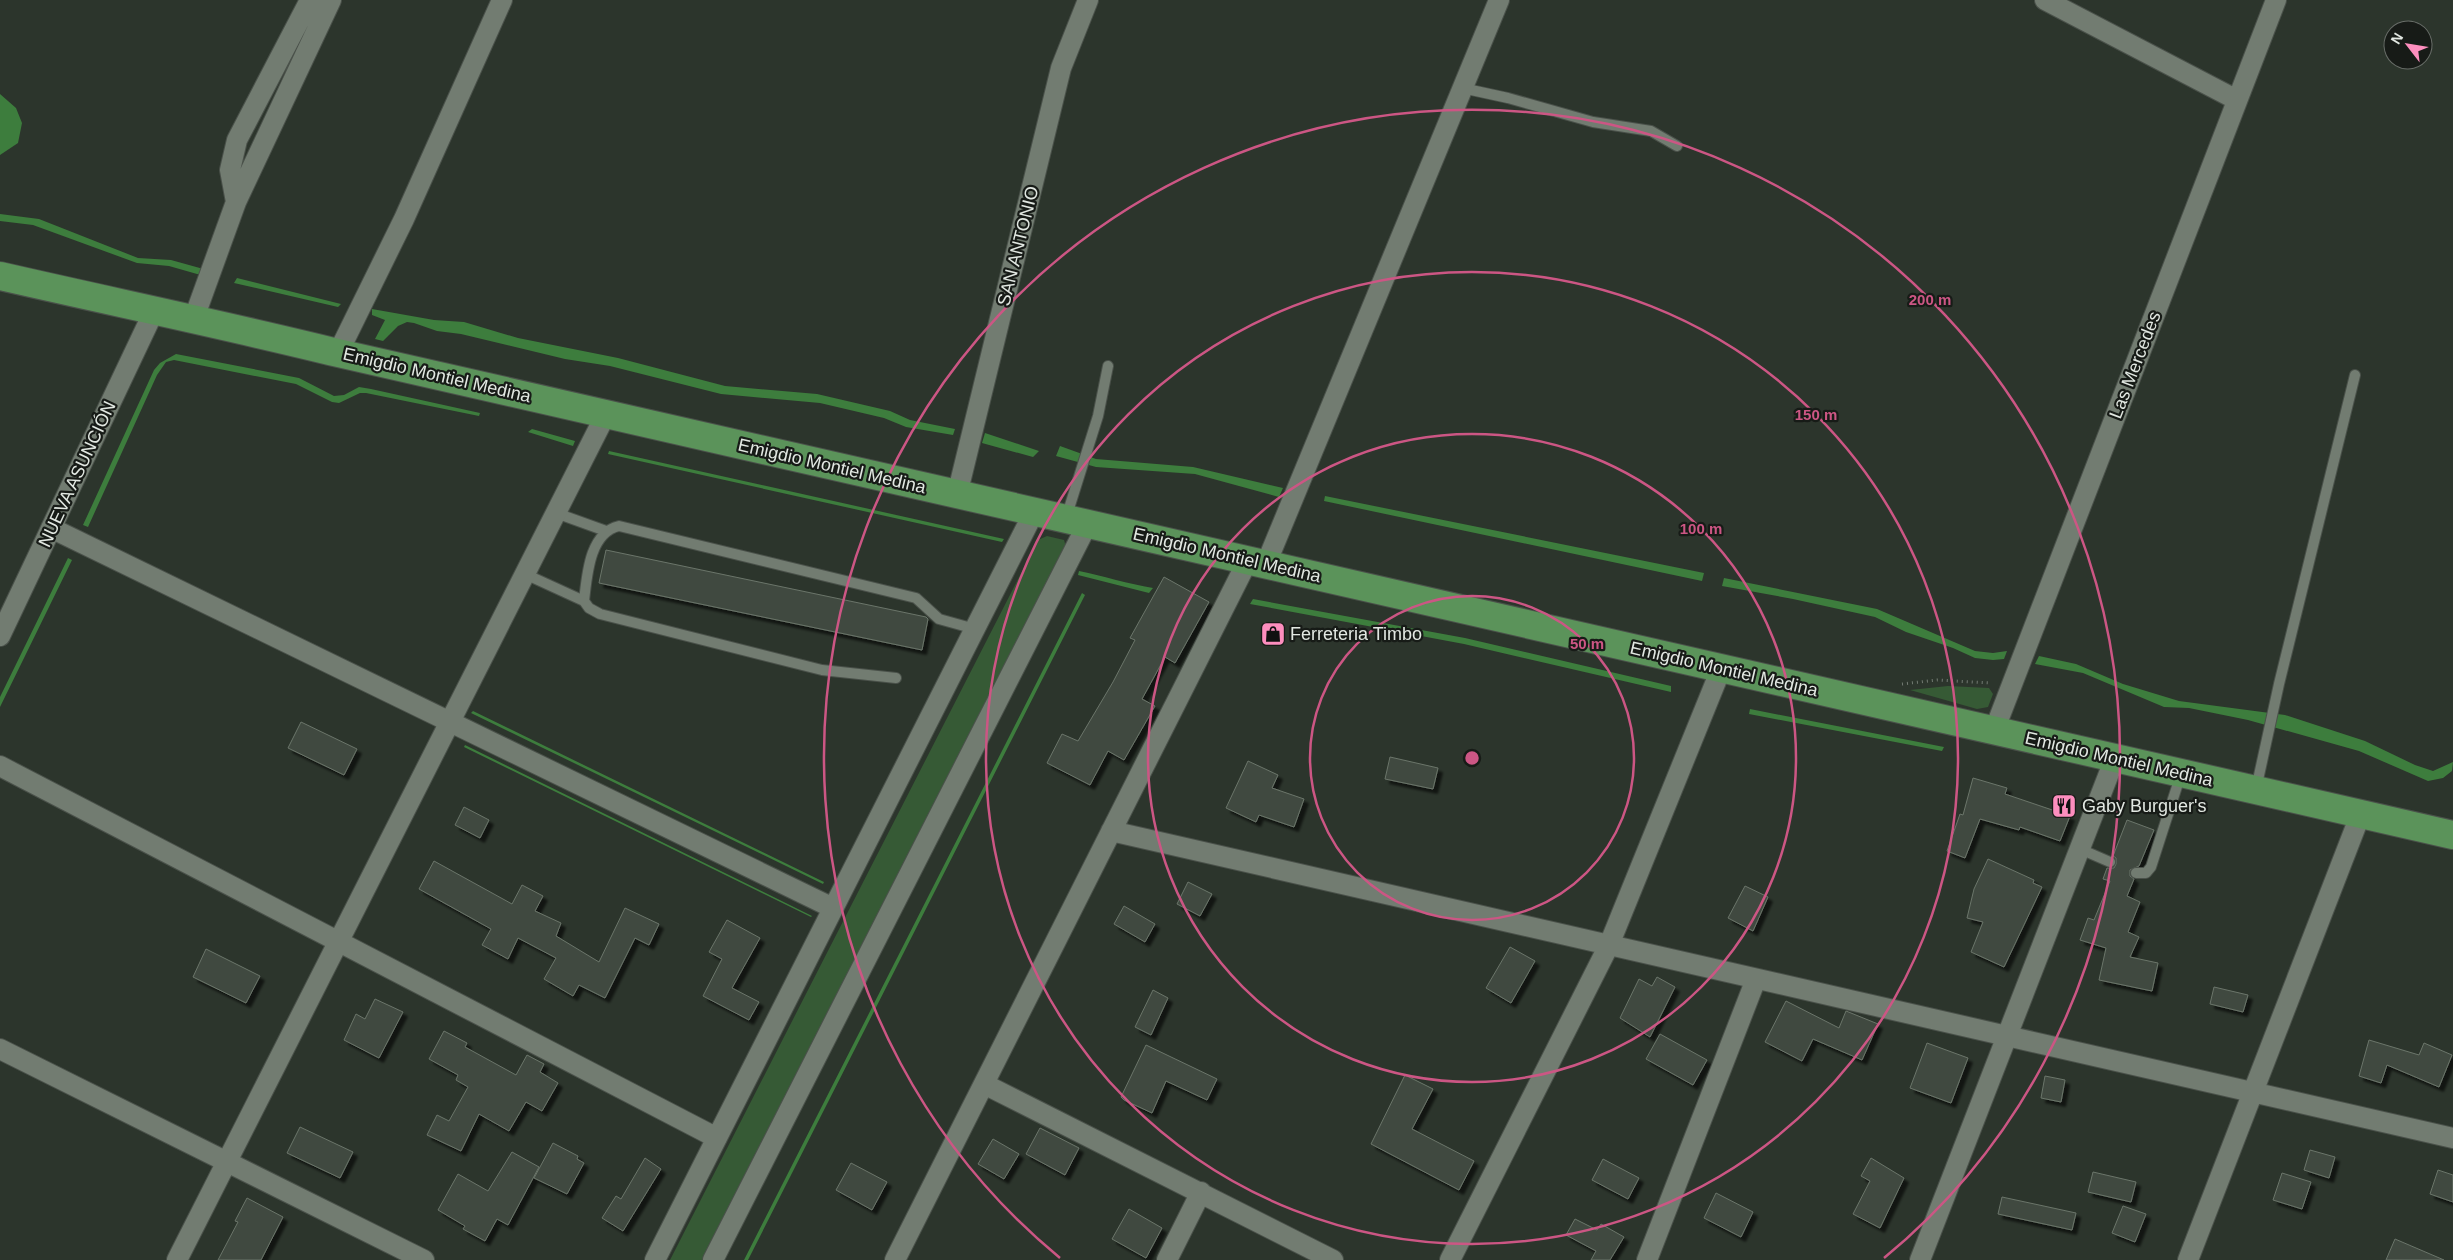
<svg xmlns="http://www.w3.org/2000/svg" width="2453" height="1260" viewBox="0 0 2453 1260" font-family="Helvetica,sans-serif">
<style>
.green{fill:#365a35}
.water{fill:#3d7d3d}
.building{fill:#404a40;stroke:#6b756a;filter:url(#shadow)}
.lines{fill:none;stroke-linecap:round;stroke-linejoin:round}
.service-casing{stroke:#4a514a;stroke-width:12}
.minor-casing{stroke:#4a514a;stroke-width:22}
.primary-casing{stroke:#4a514a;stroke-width:30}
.path{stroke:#737b73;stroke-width:3;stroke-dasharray:1 4;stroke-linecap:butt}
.service{stroke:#727c71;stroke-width:10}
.minor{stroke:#727c71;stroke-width:20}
.primary{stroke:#5b935a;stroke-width:28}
.ring{fill:none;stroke:#cc5684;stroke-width:2.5}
.labels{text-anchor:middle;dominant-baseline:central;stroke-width:4.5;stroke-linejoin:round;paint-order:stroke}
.street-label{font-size:18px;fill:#e2e8e2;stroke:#171b17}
.poi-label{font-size:18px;fill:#e2e8e2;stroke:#171b17;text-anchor:start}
.centre{fill:#cc5684;stroke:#171b17;stroke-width:2.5}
.ring-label{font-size:15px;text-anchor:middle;font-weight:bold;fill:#cc5684;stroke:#171b17;stroke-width:4.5;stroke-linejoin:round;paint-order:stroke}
</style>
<defs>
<filter id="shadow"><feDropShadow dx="4.5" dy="4.5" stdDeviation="1" flood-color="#0009"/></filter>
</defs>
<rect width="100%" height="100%" fill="#2c352c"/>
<path class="green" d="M 1047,536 L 1064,540 L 1066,547 L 703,1260 L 670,1260 L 1038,540 Z
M 1948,686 L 1989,688 L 1993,694 L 1988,707 L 1977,709 L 1910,690 Z"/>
<path class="water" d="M 0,94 L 16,108 L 22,123 L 18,143 L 0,155 Z
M 0,214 L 39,219 L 138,258 L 171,260 L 207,270 L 204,276 L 169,266 L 137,263 L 33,225 L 0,221 Z
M 237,278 L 341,304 L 338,307 L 234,283 Z
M 372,309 L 434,320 L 464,322 L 518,338 L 618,358 L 725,386 L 817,394 L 890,411 L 910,420 L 955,429 L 953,435 L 906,427 L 884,418 L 820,403 L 721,394 L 610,366 L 565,359 L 461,334 L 437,331 L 414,323 L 407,322 L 398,326 L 383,341 L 375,339 L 385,320 L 372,315 Z
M 176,354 L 299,378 L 334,396 L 344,395 L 359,387 L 371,389 L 480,413 L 479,416 L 366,393 L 360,393 L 339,403 L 332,402 L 296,384 L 174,360 L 166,362 L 157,375 L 88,527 L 83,525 L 154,370 L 160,363 Z
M 532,429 L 575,441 L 573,446 L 528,432 Z
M 985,433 L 1039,451 L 1033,457 L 982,443 Z
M 1060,446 L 1096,459 L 1193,467 L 1283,488 L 1279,497 L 1195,474 L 1096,467 L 1056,456 Z
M 609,451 L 1004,539 L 1002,542 L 608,454 Z
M 1325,496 L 1704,573 L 1702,581 L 1324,501 Z
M 68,558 L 72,560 L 0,707 L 0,697 Z
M 1079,571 C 1104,576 1128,584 1153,588 L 1149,593 L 1078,575 Z
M 1724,578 L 1877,609 L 1975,651 L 1993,653 L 2007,651 L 2004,659 L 1993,660 L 1975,658 L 1953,648 L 1906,632 L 1875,617 L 1793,599 L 1722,586 Z
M 1082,593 L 1085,595 L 748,1260 L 744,1260 Z
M 1253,599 L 1465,638 L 1671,686 L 1671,692 L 1464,644 L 1250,604 Z
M 2039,656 L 2076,664 L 2123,684 L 2179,701 L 2285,715 L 2365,741 L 2415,765 L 2433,771 L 2453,762 L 2452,771 L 2443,778 L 2428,781 L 2359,751 L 2248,720 L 2189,708 L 2164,707 L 2083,673 L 2035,664 Z
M 1750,709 L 1944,747 L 1942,751 L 1749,714 Z
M 473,711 L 824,882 L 823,884 L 471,713 Z
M 465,745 L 812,916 L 811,917 L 464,747 Z"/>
<path class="building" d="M 606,550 L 926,617 L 928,619 L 922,650 L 599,583 Z
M 1164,577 L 1209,602 L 1175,663 L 1165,657 L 1142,699 L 1155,706 L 1124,760 L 1108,751 L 1090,785 L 1047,763 L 1062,734 L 1078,741 L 1113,682 L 1135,640 L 1130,638 Z
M 301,722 L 357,749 L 344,775 L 288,748 Z
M 1390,757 L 1438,768 L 1433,789 L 1385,779 Z
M 1248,761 L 1278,775 L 1272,788 L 1304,799 L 1294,827 L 1259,815 L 1256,822 L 1226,808 Z
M 1973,778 L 2007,788 L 2005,794 L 2070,816 L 2060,841 L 2020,827 L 2019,830 L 1980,819 L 1965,858 L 1947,851 L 1960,814 L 1963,815 Z
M 464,807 L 489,820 L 480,838 L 455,825 Z
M 2127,820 L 2154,830 L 2139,866 L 2130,870 L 2130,876 L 2134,879 L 2127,896 L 2140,902 L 2128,932 L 2139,937 L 2130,957 L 2158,963 L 2152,991 L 2099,980 L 2106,948 L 2080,940 L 2088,918 L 2094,920 L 2110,881 L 2103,879 L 2107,868 L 2114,868 L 2116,864 L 2116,858 L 2113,856 Z
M 1988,859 L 2034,880 L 2033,883 L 2042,887 L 2004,967 L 1971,952 L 1983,922 L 1967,918 L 1974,889 Z
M 434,861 L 512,904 L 522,885 L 543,896 L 535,911 L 561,923 L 556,936 L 599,962 L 625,908 L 659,924 L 649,945 L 635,938 L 605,998 L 579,985 L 573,996 L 544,979 L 556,958 L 518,938 L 508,959 L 482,945 L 491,929 L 419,889 Z
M 1188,882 L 1212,894 L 1200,916 L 1177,904 Z
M 1745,886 L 1768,897 L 1753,931 L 1728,918 Z
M 1124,906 L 1155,924 L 1145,942 L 1114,924 Z
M 727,920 L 760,938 L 732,988 L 759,1002 L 749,1020 L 703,996 L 722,959 L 709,952 Z
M 1510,947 L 1535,961 L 1511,1003 L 1486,988 Z
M 206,949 L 260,976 L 246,1003 L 193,977 Z
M 1657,977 L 1675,987 L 1650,1037 L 1620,1018 L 1639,979 L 1652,986 Z
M 2214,987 L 2248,995 L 2243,1012 L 2210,1004 Z
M 1153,990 L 1168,998 L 1151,1035 L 1135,1027 Z
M 375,999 L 403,1012 L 379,1058 L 344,1040 L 356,1014 L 365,1019 Z
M 1786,1001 L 1839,1028 L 1846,1011 L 1878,1024 L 1862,1060 L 1813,1039 L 1802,1061 L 1765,1042 Z
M 444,1031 L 467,1043 L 465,1047 L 516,1075 L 527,1055 L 544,1064 L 540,1072 L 558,1083 L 542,1111 L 526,1102 L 509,1131 L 479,1114 L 461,1151 L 427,1135 L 437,1115 L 449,1121 L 468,1087 L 456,1080 L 458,1075 L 429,1059 Z
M 1660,1034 L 1707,1060 L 1693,1085 L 1646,1059 Z
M 2369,1040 L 2419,1055 L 2424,1043 L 2452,1055 L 2439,1087 L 2387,1065 L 2381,1083 L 2359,1076 Z
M 1927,1043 L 1968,1058 L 1951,1103 L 1910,1088 Z
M 1146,1045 L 1217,1079 L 1207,1100 L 1166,1081 L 1152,1113 L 1124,1100 L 1121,1097 Z
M 1405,1075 L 1433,1089 L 1412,1129 L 1474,1161 L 1459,1190 L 1371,1144 Z
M 2045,1076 L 2065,1080 L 2061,1102 L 2041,1098 Z
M 300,1127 L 353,1152 L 340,1178 L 287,1153 Z
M 1040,1128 L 1079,1148 L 1065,1175 L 1026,1154 Z
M 993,1139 L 1019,1154 L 1004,1179 L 978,1164 Z
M 553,1143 L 578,1156 L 577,1159 L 584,1163 L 567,1194 L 534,1178 Z
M 2310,1150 L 2335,1157 L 2329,1178 L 2304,1170 Z
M 512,1152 L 539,1167 L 508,1225 L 497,1219 L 485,1241 L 463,1229 L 465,1226 L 438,1210 L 458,1174 L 488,1191 Z
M 645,1158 L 661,1169 L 623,1231 L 602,1218 L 616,1196 L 621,1199 Z
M 1871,1158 L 1904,1178 L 1880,1228 L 1853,1214 L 1870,1181 L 1861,1176 Z
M 1603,1159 L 1639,1178 L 1628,1199 L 1592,1180 Z
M 851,1163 L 887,1182 L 872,1210 L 836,1190 Z
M 2438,1170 L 2453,1175 L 2453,1202 L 2430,1194 Z
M 2093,1172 L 2136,1182 L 2131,1202 L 2088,1192 Z
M 2282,1173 L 2311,1182 L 2302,1209 L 2273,1200 Z
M 1716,1193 L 1753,1212 L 1741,1237 L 1704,1218 Z
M 2002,1197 L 2076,1213 L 2072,1230 L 1998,1214 Z
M 247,1198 L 283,1217 L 261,1260 L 218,1260 L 238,1222 L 235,1221 Z
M 2123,1206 L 2146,1214 L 2135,1242 L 2112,1233 Z
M 1129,1209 L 1162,1228 L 1146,1258 L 1112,1239 Z
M 1575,1219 L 1597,1230 L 1601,1224 L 1624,1237 L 1610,1260 L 1591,1260 L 1596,1251 L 1566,1235 Z
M 2395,1239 L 2444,1260 L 2386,1260 Z"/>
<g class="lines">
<defs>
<path id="service" d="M 1462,88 L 1508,98 L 1593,122 L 1651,131 L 1677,146
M 556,513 L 606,531
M 1066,518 L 1098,416 L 1108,366
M 525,574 L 584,601
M 896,678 L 822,670 L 600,614 L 589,608 L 584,601 C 587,576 589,533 619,526 L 916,598 L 939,619 L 975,629
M 2256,789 L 2279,684 L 2355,375
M 2080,849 L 2110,862
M 2136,873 L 2146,873 L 2151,867 L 2181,774"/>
<path id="minor" d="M 2045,0 L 2237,100
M 236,202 L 230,170 L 237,140 L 310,0
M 194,318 L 236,202 L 331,0
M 338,353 L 404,219 L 502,0
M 957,495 L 1061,68 L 1088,0
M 51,528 L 833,908
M 1266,564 L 1499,0
M 0,636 L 154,311
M 1994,731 L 2276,0
M 0,766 L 717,1138
M 1111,831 L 2453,1138
M 0,1049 L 424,1260
M 984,1084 L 1333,1260
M 177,1260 L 606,414
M 655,1260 L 1034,512
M 713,1260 L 1088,523
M 895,1260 L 1248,560
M 1167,1260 L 1201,1192
M 1450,1260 L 1609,945 L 1721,669
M 1647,1260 L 1756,979
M 1920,1260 L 2115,758
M 2188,1260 L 2361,813"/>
<path id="primary" d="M 0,276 C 113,302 225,325 338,353 L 2453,835"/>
</defs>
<use href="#service" class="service-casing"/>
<use href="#minor" class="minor-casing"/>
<use href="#primary" class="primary-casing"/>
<path class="path" d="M 1902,684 L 1937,680 L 1990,683"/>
<use href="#service" class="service"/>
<use href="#minor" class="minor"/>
<use href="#primary" class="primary"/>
</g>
<g class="ring">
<circle cx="1472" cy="758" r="162"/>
<circle cx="1472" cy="758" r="324"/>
<circle cx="1472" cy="758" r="486"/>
<path d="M1060 1258A648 648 0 1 1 1884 1258"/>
</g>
<defs>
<symbol id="shop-square" viewBox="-11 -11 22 22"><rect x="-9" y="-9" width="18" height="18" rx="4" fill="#fd8ebe" stroke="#171b17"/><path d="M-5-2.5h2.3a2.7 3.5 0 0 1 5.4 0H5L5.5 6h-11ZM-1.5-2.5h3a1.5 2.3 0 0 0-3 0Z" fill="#111"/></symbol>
<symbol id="restaurant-square" viewBox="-11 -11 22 22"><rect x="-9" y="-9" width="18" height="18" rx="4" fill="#fd8ebe" stroke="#171b17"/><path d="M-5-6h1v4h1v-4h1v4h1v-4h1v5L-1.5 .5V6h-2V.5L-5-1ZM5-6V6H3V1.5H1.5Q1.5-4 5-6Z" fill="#111"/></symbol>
</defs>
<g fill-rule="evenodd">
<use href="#shop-square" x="1259" y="620" width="28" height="28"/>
<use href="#restaurant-square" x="2050" y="792" width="28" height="28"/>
</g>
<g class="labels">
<g class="street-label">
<text transform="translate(1018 246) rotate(-76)">SAN ANTONIO</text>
<text transform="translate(2135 365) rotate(-69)">Las Mercedes</text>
<text transform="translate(437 375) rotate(13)">Emigdio Montiel Medina</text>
<text transform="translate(832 466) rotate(13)">Emigdio Montiel Medina</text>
<text transform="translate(77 474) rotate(-65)">NUEVA ASUNCIÓN</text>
<text transform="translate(1227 555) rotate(13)">Emigdio Montiel Medina</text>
<text transform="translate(1724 669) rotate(13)">Emigdio Montiel Medina</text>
<text transform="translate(2119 759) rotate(13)">Emigdio Montiel Medina</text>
</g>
<g class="poi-label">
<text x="1290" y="634">Ferreteria Timbo</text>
<text x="2082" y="806">Gaby Burguer's</text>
</g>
</g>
<circle cx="1472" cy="758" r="8" class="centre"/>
<g class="ring-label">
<text x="1930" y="305">200 m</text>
<text x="1816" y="420">150 m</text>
<text x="1701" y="534">100 m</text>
<text x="1587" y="649">50 m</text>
</g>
<g transform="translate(2408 45) rotate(301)"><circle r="24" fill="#171b17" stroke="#686d68"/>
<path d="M0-4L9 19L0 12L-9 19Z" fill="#fd8ebe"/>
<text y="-8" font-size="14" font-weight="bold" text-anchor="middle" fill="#e2e8e2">N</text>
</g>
</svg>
